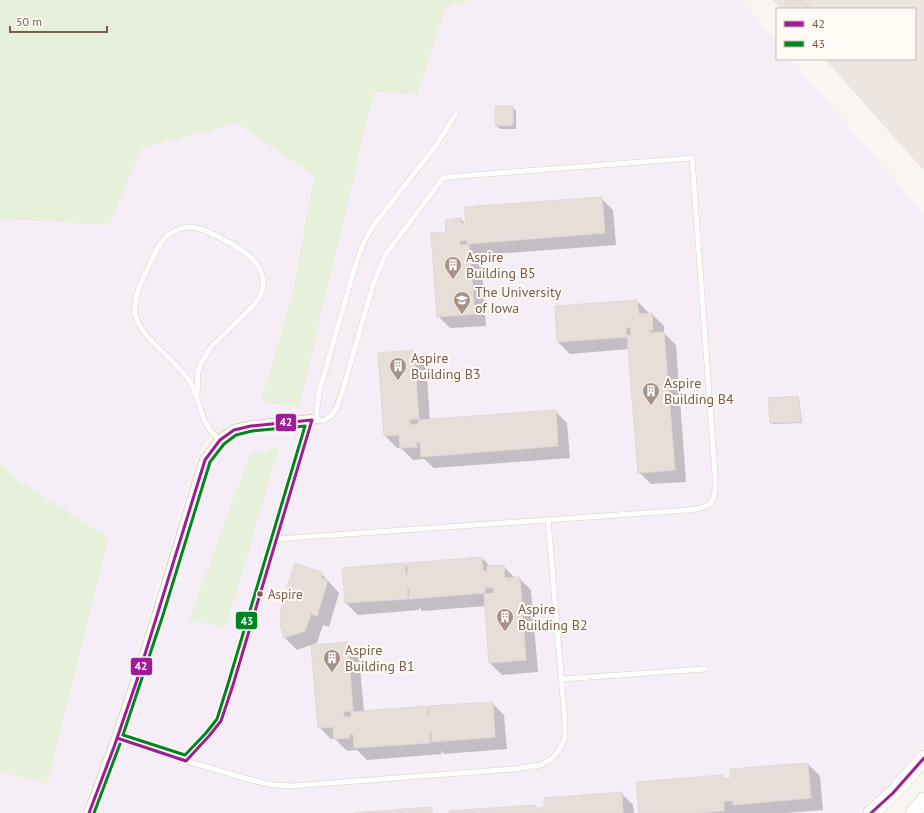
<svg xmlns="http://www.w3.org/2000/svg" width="924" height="813" viewBox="0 0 924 813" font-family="'PT Sans',sans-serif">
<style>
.industrial{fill:#ede5e0}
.education{fill:#f6eef6}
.green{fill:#e7f0db}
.shadow{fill:#0003}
.building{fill:#e6ded7;stroke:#e2d8d2}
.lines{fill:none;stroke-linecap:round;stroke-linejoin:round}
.lane-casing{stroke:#d7d1cb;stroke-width:6}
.street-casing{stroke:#d7d1cb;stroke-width:12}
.secondary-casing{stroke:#d9d2cb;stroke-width:16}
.lane{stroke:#fefefd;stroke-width:5}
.street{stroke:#fefefd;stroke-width:10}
.secondary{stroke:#fefefd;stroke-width:15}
.bus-1-casing{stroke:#fffaf3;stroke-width:6}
.bus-2-casing{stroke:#fffaf3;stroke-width:6}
.bus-1{stroke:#9d1d96;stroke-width:3}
.bus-2{stroke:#008522;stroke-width:3}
.bus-dot{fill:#7a5c4d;stroke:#fffaf3;stroke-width:1.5}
.labels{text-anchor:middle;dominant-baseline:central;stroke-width:4;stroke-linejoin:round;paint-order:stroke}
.bus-label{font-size:13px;fill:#7a5c4d;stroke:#fffaf3;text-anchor:start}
.poi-label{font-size:14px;fill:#7a5c4d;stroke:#fffaf3;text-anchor:start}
.line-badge{stroke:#fffaf3;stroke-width:1.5}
.badge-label{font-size:11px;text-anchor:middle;font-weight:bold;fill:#fff}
</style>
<rect width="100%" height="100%" fill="#f9f5f0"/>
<path class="industrial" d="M 773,0 L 924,0 L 924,171 L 825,59 L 915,59 L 915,9 L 781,9 Z"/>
<path class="education" d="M 0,0 L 741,0 L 777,42 L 777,59 L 791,59 L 924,214 L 924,748 L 883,793 L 860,813 L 98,813 L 134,713 L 209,470 L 221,451 L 227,445 L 235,441 L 250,436 L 269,433 L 283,434 L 289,436 L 293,438 L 292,416 L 250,419 L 237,421 L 228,425 L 205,443 L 196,460 L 146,624 L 120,708 L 108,744 L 81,813 L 0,813 Z"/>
<path class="green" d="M 0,0 L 471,0 L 445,9 L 417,95 L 374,92 L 299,408 L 261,401 L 292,296 L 314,176 L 237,123 L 142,148 L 109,225 L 4,219 L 0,223 Z
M 279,447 L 226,628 L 189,620 L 250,454 Z
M 0,463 L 22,483 L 108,537 L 48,784 L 0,772 Z"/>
<path class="shadow" d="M 512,107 L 516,111 L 516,129 L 500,129 L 496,125 Z
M 601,198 L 613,210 L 616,245 L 481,255 L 486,326 L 450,328 L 438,316 L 447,233 L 461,219 L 467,225 Z
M 637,301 L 649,313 L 649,314 L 652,314 L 664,326 L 664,333 L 676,345 L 686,482 L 651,484 L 639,472 L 629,349 L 570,354 L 558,342 L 556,307 Z
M 414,351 L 426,363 L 430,420 L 555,411 L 567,423 L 570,458 L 434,468 L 424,459 L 413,460 L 401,448 L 397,448 L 385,436 Z
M 797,397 L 799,399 L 802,423 L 773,424 L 771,423 Z
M 482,558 L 491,567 L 503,566 L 516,579 L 519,578 L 531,590 L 538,672 L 502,675 L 490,663 L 486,606 L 422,611 L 419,607 L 419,610 L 358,615 L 346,603 L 343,569 L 405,564 L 408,568 Z
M 322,574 L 339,593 L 329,627 L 323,625 L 317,643 L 297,650 L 285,638 L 282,627 Z
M 347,643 L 359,655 L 364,712 L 427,707 L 430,710 L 492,703 L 504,715 L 507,749 L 444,754 L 441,750 L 442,754 L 367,760 L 357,750 L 347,751 L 335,739 L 331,739 L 319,727 Z
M 808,764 L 820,776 L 823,810 L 786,813 L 640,813 L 722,776 L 725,780 Z
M 621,793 L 633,805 L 634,813 L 450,813 L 535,806 L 538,809 Z"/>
<path class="building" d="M 788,0 L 804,0 L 811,9 L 789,9 L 784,3 Z
M 495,106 L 513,106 L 513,125 L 495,126 Z
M 602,197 L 605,233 L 467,244 L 467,240 L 460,241 L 460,245 L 469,244 L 475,314 L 437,317 L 431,233 L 446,232 L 445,220 L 461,218 L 461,223 L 466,223 L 464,207 Z
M 637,300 L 639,314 L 652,313 L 653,330 L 649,330 L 649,333 L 664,332 L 675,470 L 638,473 L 627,335 L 631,335 L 630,327 L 626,328 L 627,337 L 557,342 L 555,306 Z
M 414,350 L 419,419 L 410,419 L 410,425 L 418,424 L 418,420 L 556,410 L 558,446 L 421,457 L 420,442 L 416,442 L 417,447 L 400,448 L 399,435 L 384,436 L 378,353 Z
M 798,396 L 801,422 L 770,423 L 768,398 Z
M 482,557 L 483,571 L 487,571 L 487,566 L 504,565 L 505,578 L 520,577 L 526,660 L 489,663 L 484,594 L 494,593 L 493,588 L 485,588 L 485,593 L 409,599 L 409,588 L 407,588 L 408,599 L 345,603 L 342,568 L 405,563 L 406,575 L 408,575 L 407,563 Z
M 295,563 L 323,573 L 321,578 L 328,580 L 317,616 L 311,614 L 305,631 L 284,638 L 281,628 L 280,617 L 281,611 L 287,587 Z
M 348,642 L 353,711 L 343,712 L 344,717 L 351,717 L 351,712 L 427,706 L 428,717 L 429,717 L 429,706 L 493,702 L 495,737 L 432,742 L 431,731 L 429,731 L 430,743 L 354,748 L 353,734 L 350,734 L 350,738 L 334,739 L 333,727 L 318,728 L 311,645 Z
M 808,763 L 811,798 L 733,805 L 733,801 L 724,801 L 724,811 L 695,813 L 639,813 L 636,782 L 722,775 L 723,779 L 731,778 L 730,769 Z
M 622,792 L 623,813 L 449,813 L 449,811 L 535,805 L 535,808 L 544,808 L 544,798 Z
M 432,807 L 432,813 L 354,813 Z"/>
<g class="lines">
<defs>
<path id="lane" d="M 197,398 L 198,372 L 201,363 L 211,347 L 254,305 C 277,276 253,255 228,242 C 210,232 191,220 171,233 C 159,240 153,258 147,270 C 141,283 136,291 135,305 C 135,307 134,311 135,314 C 141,339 173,357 188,379 C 198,392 199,413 208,427 C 211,432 216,436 220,440
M 317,420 L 317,408 L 319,392 L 356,263 L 363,244 L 373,226 L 437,144 L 456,114
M 562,679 L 705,669
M 117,738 L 186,761 C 196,750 214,734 221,721 C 226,710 229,697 233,685 L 312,420 L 323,421 L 331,416 L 337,407 L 344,386 L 373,285 L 385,255 L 443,178 L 460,176 L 692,158 L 715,474 C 715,501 717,507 688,510 L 276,539
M 186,761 L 255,781 L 274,785 L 292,786 L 514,769 L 541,765 L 552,759 L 559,750 L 565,738 L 565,723 L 548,519"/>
<path id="street" d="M 89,813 C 112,755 132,695 151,635 C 170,577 186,518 205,460 L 220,440 L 234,430 L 251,426 L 312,420"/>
<path id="secondary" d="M 871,813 L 893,793 L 924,758
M 913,813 L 924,800"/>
</defs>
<use href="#lane" class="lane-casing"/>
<use href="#street" class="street-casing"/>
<use href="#secondary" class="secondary-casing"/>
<use href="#lane" class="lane"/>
<use href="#street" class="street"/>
<use href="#secondary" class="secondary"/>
<defs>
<path id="bus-1" d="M 89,813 L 114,747 L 137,680 L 205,460 L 220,440 L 234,430 L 251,426 L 312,420 L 233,685 L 221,721 L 209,736 L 186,761 L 117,738
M 871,813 L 893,793 L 924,758"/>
<path id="bus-2" d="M 305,426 L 228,684 L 217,719 L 206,733 L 185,755 L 123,735 L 163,615 L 210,462 L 224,444 L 236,435 L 252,431 Z
M 94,813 L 120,744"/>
</defs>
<use href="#bus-1" class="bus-1-casing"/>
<use href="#bus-2" class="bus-2-casing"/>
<use href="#bus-1" class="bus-1"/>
<use href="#bus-2" class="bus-2"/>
</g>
<defs>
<symbol id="building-pin" viewBox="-11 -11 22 30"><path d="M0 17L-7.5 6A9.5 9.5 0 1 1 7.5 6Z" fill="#a69286" stroke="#fffaf3"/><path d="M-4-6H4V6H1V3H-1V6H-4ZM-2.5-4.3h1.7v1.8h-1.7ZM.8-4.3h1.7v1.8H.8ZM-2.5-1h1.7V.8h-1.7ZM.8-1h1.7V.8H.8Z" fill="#fff"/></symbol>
<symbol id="university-pin" viewBox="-11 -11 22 30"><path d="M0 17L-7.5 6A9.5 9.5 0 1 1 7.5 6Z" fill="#a69286" stroke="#fffaf3"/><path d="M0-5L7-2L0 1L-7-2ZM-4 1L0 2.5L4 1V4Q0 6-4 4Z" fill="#fff"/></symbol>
</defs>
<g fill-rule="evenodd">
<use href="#building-pin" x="443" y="255" width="20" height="27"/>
<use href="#university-pin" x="452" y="290" width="20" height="27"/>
<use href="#building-pin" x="388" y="356" width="20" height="27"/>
<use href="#building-pin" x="641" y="381" width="20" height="27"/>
<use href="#building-pin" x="495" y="607" width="20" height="27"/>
<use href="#building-pin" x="322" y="648" width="20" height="27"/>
</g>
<circle class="bus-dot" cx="260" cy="594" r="3.5"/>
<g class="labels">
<g class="bus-label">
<text x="268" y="594">Aspire</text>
</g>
<g class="poi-label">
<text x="466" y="257">Aspire<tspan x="466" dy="16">Building B5</tspan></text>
<text x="475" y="292">The University<tspan x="475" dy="16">of Iowa</tspan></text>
<text x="411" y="358">Aspire<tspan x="411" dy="16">Building B3</tspan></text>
<text x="664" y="383">Aspire<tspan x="664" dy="16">Building B4</tspan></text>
<text x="518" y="609">Aspire<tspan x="518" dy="16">Building B2</tspan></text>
<text x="345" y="650">Aspire<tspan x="345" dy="16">Building B1</tspan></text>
</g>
</g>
<g class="line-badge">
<rect x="275" y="413" width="22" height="19" rx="4" fill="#9d1d96"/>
<rect x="235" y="611" width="23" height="19" rx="4" fill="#008522"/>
<rect x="130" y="657" width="23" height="19" rx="4" fill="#9d1d96"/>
</g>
<g class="badge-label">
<text x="286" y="426">42</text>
<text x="247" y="625">43</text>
<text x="141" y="670">42</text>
</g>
<rect x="776" y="8" width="140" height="52" fill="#fffaf3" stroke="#cabbb1"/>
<rect x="784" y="21" width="20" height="6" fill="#9d1d96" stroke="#cabbb1"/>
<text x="812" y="28" font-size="12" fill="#7a5c4d">42</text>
<rect x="784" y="41" width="20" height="6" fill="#008522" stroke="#cabbb1"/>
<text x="812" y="48" font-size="12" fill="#7a5c4d">43</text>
<path d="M10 26v6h97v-6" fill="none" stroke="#7a5c4d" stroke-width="2"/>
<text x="16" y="26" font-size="12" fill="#7a5c4d" stroke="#fffaf3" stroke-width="3" paint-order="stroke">50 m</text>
</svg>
